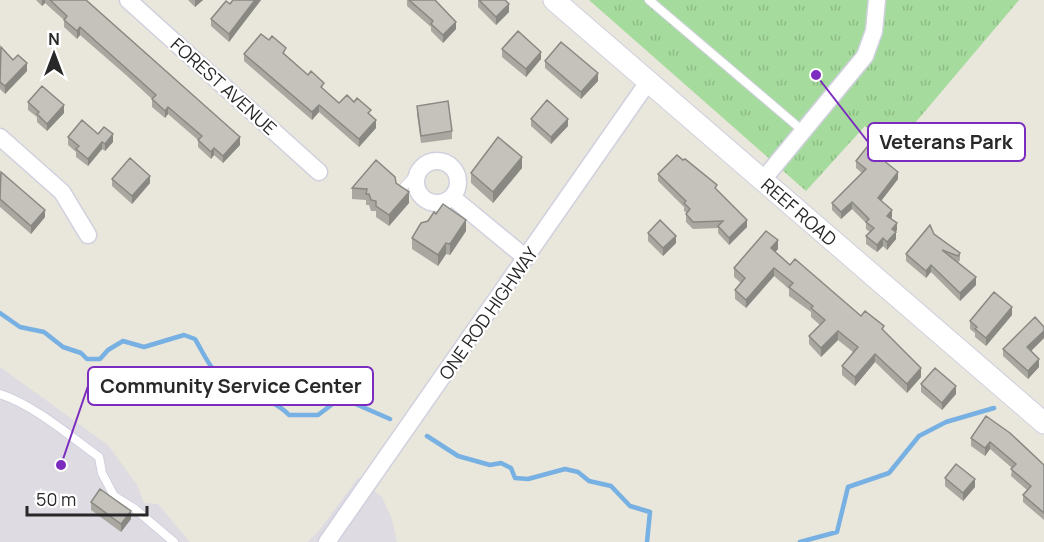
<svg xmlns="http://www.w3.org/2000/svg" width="1044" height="542" viewBox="0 0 1044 542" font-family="Manrope,sans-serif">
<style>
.industrial{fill:#dedbe2}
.park{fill:url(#park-tufts)}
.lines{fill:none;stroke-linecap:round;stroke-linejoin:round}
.stream{stroke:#77b0e2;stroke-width:4.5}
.service-casing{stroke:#d0d0df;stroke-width:10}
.minor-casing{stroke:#d0d0df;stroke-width:19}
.tertiary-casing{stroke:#d0d0df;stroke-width:23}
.service{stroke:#fff;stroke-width:8}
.minor{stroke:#fff;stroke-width:16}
.tertiary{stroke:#fff;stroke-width:21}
.wall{fill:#a9a7a0}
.shaded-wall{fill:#898882}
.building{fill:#c4c2ba;stroke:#898882;stroke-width:1.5}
.labels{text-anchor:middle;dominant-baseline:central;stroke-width:4.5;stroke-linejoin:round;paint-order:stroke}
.street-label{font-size:18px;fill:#282828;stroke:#fff}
.leader{fill:none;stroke:#7b2cbf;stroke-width:2}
.callout-dot{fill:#7b2cbf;stroke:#fff;stroke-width:2}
.callout{fill:#fff;stroke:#7b2cbf;stroke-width:2}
.callout-label{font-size:20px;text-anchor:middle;font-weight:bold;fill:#282828}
</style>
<defs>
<pattern id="park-tufts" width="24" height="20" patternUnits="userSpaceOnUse" patternTransform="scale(1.5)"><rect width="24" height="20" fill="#a5db9c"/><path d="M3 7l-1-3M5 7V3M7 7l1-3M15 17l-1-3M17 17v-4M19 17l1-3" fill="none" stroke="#8ebc86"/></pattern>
</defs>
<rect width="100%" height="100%" fill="#e9e6db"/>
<path class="industrial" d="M 0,367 L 108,445 L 137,485 L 144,503 L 158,504 L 190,542 L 0,542 Z
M 358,478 L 382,497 L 392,519 L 397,542 L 307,542 L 318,532 Z"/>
<path class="park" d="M 589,0 L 1019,0 L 893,149 L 865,126 L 806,191 Z"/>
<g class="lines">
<path class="stream" d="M 0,313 L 20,327 L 44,332 L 63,347 L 81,353 L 87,359 L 100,359 L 108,350 L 123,341 L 144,347 L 184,335 L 195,339 C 201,349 207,362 215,372 C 233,394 269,394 289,415 L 318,415 L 334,403 L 351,402 L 390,419
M 427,436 L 458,456 L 490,465 L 501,463 L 511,468 L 515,478 L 528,479 L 565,469 L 578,472 L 589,481 L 611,486 L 630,506 L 650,512 L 647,542
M 800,542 L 837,532 L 848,487 L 889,473 L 919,436 L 946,422 L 994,408"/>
<defs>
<path id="service" d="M 649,0 L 803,131
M 401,190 L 418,171
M 0,394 C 34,405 70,436 99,457 L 102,473 L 114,496 L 135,509 L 174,542"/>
<path id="minor" d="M 128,0 L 319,172
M 0,137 L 62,192 L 88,235
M416 182a21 21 0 1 1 42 0a21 21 0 1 1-42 0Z
M 762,181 L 865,56 L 874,31 L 877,0
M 452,197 L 526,258
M 327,542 L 648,82"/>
<g id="tertiary">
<path id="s1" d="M 554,0 L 1044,423"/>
</g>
</defs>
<use href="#service" class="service-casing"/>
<use href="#minor" class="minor-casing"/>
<use href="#tertiary" class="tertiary-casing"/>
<use href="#service" class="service"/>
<use href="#minor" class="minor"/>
<use href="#tertiary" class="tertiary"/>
</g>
<path class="wall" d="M 36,0 L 86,0 L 240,145 L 223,163 L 214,155 L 211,159 L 198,147 L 198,140 L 168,114 L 165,118 L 152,107 L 152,99 L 126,75 L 80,35 L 77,39 L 64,27 L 64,20 L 45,3 L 42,6 Z
M 188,0 L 203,0 L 195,7 Z
M 233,0 L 261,0 L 229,42 L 211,26 L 211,19 Z
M 407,0 L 435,0 L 456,29 L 443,43 L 431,31 L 431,27 L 407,6 Z
M 478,0 L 509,12 L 496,25 L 478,7 Z
M 0,48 L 27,71 L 5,94 L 0,89 Z
M 502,49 L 541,59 L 526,77 L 502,57 Z
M 244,54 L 286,56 L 339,103 L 371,116 L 376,128 L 359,147 L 319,112 L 312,120 L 244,61 Z
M 545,61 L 598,81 L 581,99 L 545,68 Z
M 28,102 L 64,113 L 47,131 L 37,122 L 37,117 L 28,110 Z
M 417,106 L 452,131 L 452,139 L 421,143 L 417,114 Z
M 531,119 L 568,126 L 551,144 L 531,126 Z
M 98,134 L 113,142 L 105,151 L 102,149 L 88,166 L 76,157 L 76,152 L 68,145 L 68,137 Z
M 683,160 L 717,190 L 747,227 L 729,245 L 718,233 L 718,228 L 693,229 L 686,222 L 686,214 L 687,213 L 684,211 L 684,207 L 658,181 L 658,174 Z
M 856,161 L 898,179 L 881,201 L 892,217 L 891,219 L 897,230 L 895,232 L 896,239 L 887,250 L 883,246 L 877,252 L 866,244 L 866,236 L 870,232 L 866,229 L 866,223 L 852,209 L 841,219 L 832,210 L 832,203 L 862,173 L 856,168 Z
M 522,168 L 493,203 L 471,183 L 471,173 Z
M 0,173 L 45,217 L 31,234 L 0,207 Z
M 112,179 L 150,183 L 132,204 L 112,186 Z
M 396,183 L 409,203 L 389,226 L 376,217 L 376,211 L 371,211 L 369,205 L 366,205 L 366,200 L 352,199 L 352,188 Z
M 466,231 L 450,255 L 446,254 L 438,266 L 412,249 L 412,238 Z
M 648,233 L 676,243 L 663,256 L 648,241 Z
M 934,234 L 960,253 L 960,260 L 958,263 L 976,285 L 960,301 L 931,272 L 926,278 L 906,261 L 906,254 Z
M 778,249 L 775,252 L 790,265 L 884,332 L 921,377 L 907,393 L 875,362 L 855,386 L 842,375 L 842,366 L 853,352 L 838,340 L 821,357 L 809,344 L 809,336 L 820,325 L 811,317 L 811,312 L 789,296 L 789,289 L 774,276 L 746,308 L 735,299 L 735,290 L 741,283 L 734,277 L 734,268 Z
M 1012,315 L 986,346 L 975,337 L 975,333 L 970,329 L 970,321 Z
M 1044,327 L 1044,338 L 1031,351 L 1039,367 L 1028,379 L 1003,356 L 1003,349 Z
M 921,384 L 956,394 L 942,410 L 921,392 Z
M 986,416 L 1044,465 L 1044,520 L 1023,502 L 1023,495 L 1027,490 L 1011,476 L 1012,468 L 990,449 L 985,456 L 971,446 L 971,438 Z
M 945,478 L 975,487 L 963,501 L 945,486 Z
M 91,502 L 131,519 L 121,532 L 91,510 Z"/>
<path class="shaded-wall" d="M 42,0 L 45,0 L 45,3 L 42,6 Z
M 195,0 L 203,0 L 195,7 Z
M 255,0 L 261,0 L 229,42 L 229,34 Z
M 509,4 L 509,12 L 496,25 L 496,17 Z
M 456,22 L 456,29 L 443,43 L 443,35 Z
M 80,27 L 80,35 L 77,39 L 77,31 Z
M 541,52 L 541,59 L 526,77 L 526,69 Z
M 27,63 L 27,71 L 5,94 L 5,86 Z
M 598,73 L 598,81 L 581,99 L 581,92 Z
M 64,105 L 64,113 L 47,131 L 47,124 Z
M 319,105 L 319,112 L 312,120 L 312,112 Z
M 168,107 L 168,114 L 165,118 L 165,111 Z
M 568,119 L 568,126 L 551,144 L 551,137 Z
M 376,120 L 376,128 L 359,147 L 359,139 Z
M 113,134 L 113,142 L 105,151 L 105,144 Z
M 240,137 L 240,145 L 223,163 L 223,156 Z
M 102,142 L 102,149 L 88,166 L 88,159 Z
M 214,148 L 214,155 L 211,159 L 211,152 Z
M 522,157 L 522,168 L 493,203 L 493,192 Z
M 898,172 L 898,179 L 878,205 L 878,198 Z
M 150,176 L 150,183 L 132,204 L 132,196 Z
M 409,192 L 409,203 L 389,226 L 389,215 Z
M 852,202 L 852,209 L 841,219 L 841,212 Z
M 45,210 L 45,217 L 31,234 L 31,226 Z
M 892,210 L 892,217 L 887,223 L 887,216 Z
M 466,220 L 466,231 L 450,255 L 450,244 Z
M 747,220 L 747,227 L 729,245 L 729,238 Z
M 897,223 L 897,230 L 892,236 L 892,229 Z
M 896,232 L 896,239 L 887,250 L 887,242 Z
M 676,236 L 676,243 L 663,256 L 663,248 Z
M 883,238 L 883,246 L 877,252 L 877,245 Z
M 778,240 L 778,249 L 771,257 L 771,248 Z
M 446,243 L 446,254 L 438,266 L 438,255 Z
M 931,265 L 931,272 L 926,278 L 926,271 Z
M 774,268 L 774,276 L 746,308 L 746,300 Z
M 976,277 L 976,285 L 960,301 L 960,293 Z
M 1012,307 L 1012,315 L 986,346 L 986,338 Z
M 838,331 L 838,340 L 821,357 L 821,348 Z
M 1044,331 L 1044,338 L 1027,355 L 1027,347 Z
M 875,354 L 875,362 L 855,386 L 855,377 Z
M 1039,359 L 1039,367 L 1028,379 L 1028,371 Z
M 921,368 L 921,377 L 907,393 L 907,384 Z
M 956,386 L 956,394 L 942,410 L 942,403 Z
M 990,442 L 990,449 L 985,456 L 985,448 Z
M 975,479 L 975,487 L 963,501 L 963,493 Z
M 131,511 L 131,519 L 121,532 L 121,524 Z"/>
<path class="building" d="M 50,0 L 86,0 L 240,137 L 223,156 L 214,148 L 211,152 L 198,140 L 202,136 L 168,107 L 165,111 L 152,99 L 156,95 L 80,27 L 77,31 L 64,20 L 67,16 Z
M 233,0 L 255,0 L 229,34 L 211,19 L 226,1 L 230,4 Z
M 409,0 L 435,0 L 456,22 L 443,35 L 431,24 L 433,21 Z
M 479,0 L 505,0 L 509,4 L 496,17 Z
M 518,31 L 541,52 L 526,69 L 502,49 Z
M 261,34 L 269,40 L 272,36 L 286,48 L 283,53 L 308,75 L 311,71 L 324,83 L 321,87 L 339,103 L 347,95 L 354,102 L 357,98 L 371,110 L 368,113 L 376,120 L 359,139 L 319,105 L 312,112 L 244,54 Z
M 561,42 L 598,73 L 581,92 L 545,61 Z
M 1,47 L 13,60 L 18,55 L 27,63 L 5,86 L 0,82 Z
M 42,86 L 64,105 L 47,124 L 37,114 L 39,112 L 28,102 Z
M 547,100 L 568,119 L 551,137 L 531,119 Z
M 448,101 L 452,131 L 421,136 L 417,106 Z
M 82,120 L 98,134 L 104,127 L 113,134 L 105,144 L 102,142 L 88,159 L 76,149 L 79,146 L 68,137 Z
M 498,137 L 522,157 L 493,192 L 471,173 Z
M 867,147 L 898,172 L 878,198 L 892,210 L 887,216 L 897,223 L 892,229 L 896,232 L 887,242 L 883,238 L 877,245 L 866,236 L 874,228 L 866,222 L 869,219 L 852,202 L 841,212 L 832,203 L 866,169 L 856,161 Z
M 677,155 L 683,160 L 685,159 L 717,185 L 715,188 L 747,220 L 729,238 L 718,226 L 723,221 L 693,222 L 686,214 L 690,209 L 684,203 L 686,201 L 658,174 Z
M 130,158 L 150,176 L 132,196 L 112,179 Z
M 376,160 L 395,177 L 396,183 L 409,192 L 389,215 L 376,206 L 376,201 L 371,200 L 369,194 L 366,194 L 367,189 L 352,188 Z
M 1,172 L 45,210 L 31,226 L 0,199 Z
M 443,204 L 466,220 L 450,244 L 446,243 L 438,255 L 412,238 L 421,223 L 428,221 L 434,212 L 436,214 Z
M 660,220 L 676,236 L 663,248 L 648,233 Z
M 930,225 L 934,234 L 960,253 L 958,256 L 942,250 L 976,277 L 960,293 L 931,265 L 926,271 L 906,254 Z
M 766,231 L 778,240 L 771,248 L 790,265 L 795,259 L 861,316 L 865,311 L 884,326 L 882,329 L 921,368 L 907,384 L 875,354 L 855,377 L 842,366 L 858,347 L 838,331 L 821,348 L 809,336 L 825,320 L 811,308 L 813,306 L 789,287 L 793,283 L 774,268 L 746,300 L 735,290 L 745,278 L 734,268 Z
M 994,292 L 1012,307 L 986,338 L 975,329 L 977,327 L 970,321 Z
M 1035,317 L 1044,327 L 1044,331 L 1027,347 L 1039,359 L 1028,371 L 1003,349 Z
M 935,368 L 956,386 L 942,403 L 921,384 Z
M 986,416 L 1010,433 L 1044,465 L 1044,513 L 1023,495 L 1031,486 L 1011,469 L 1016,464 L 990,442 L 985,448 L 971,438 Z
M 956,464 L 975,479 L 963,493 L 945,478 Z
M 100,489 L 131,511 L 121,524 L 91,502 Z"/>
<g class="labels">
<g class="street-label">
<text transform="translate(224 86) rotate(42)">FOREST AVENUE</text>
<text stroke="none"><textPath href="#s1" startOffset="324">REEF ROAD</textPath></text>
<text transform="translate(488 313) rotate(-55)">ONE ROD HIGHWAY</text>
</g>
</g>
<path class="leader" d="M816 75L868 142M61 465L88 386"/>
<g class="callout-dot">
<circle cx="816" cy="75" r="6"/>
<circle cx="61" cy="465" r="6"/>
</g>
<g class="callout">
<rect x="868" y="123" width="157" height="38" rx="6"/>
<rect x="88" y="367" width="285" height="38" rx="6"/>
</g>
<g class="callout-label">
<text x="946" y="149">Veterans Park</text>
<text x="231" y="393">Community Service Center</text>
</g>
<g transform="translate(54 54)" stroke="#ffffff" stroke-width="4.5" paint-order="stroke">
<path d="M0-4.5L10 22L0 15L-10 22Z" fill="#282828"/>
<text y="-9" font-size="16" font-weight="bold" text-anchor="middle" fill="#282828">N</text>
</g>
<path d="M27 506v9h120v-9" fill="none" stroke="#282828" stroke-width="3"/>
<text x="36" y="506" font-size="18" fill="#282828" stroke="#ffffff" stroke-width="4.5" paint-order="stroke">50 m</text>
</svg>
